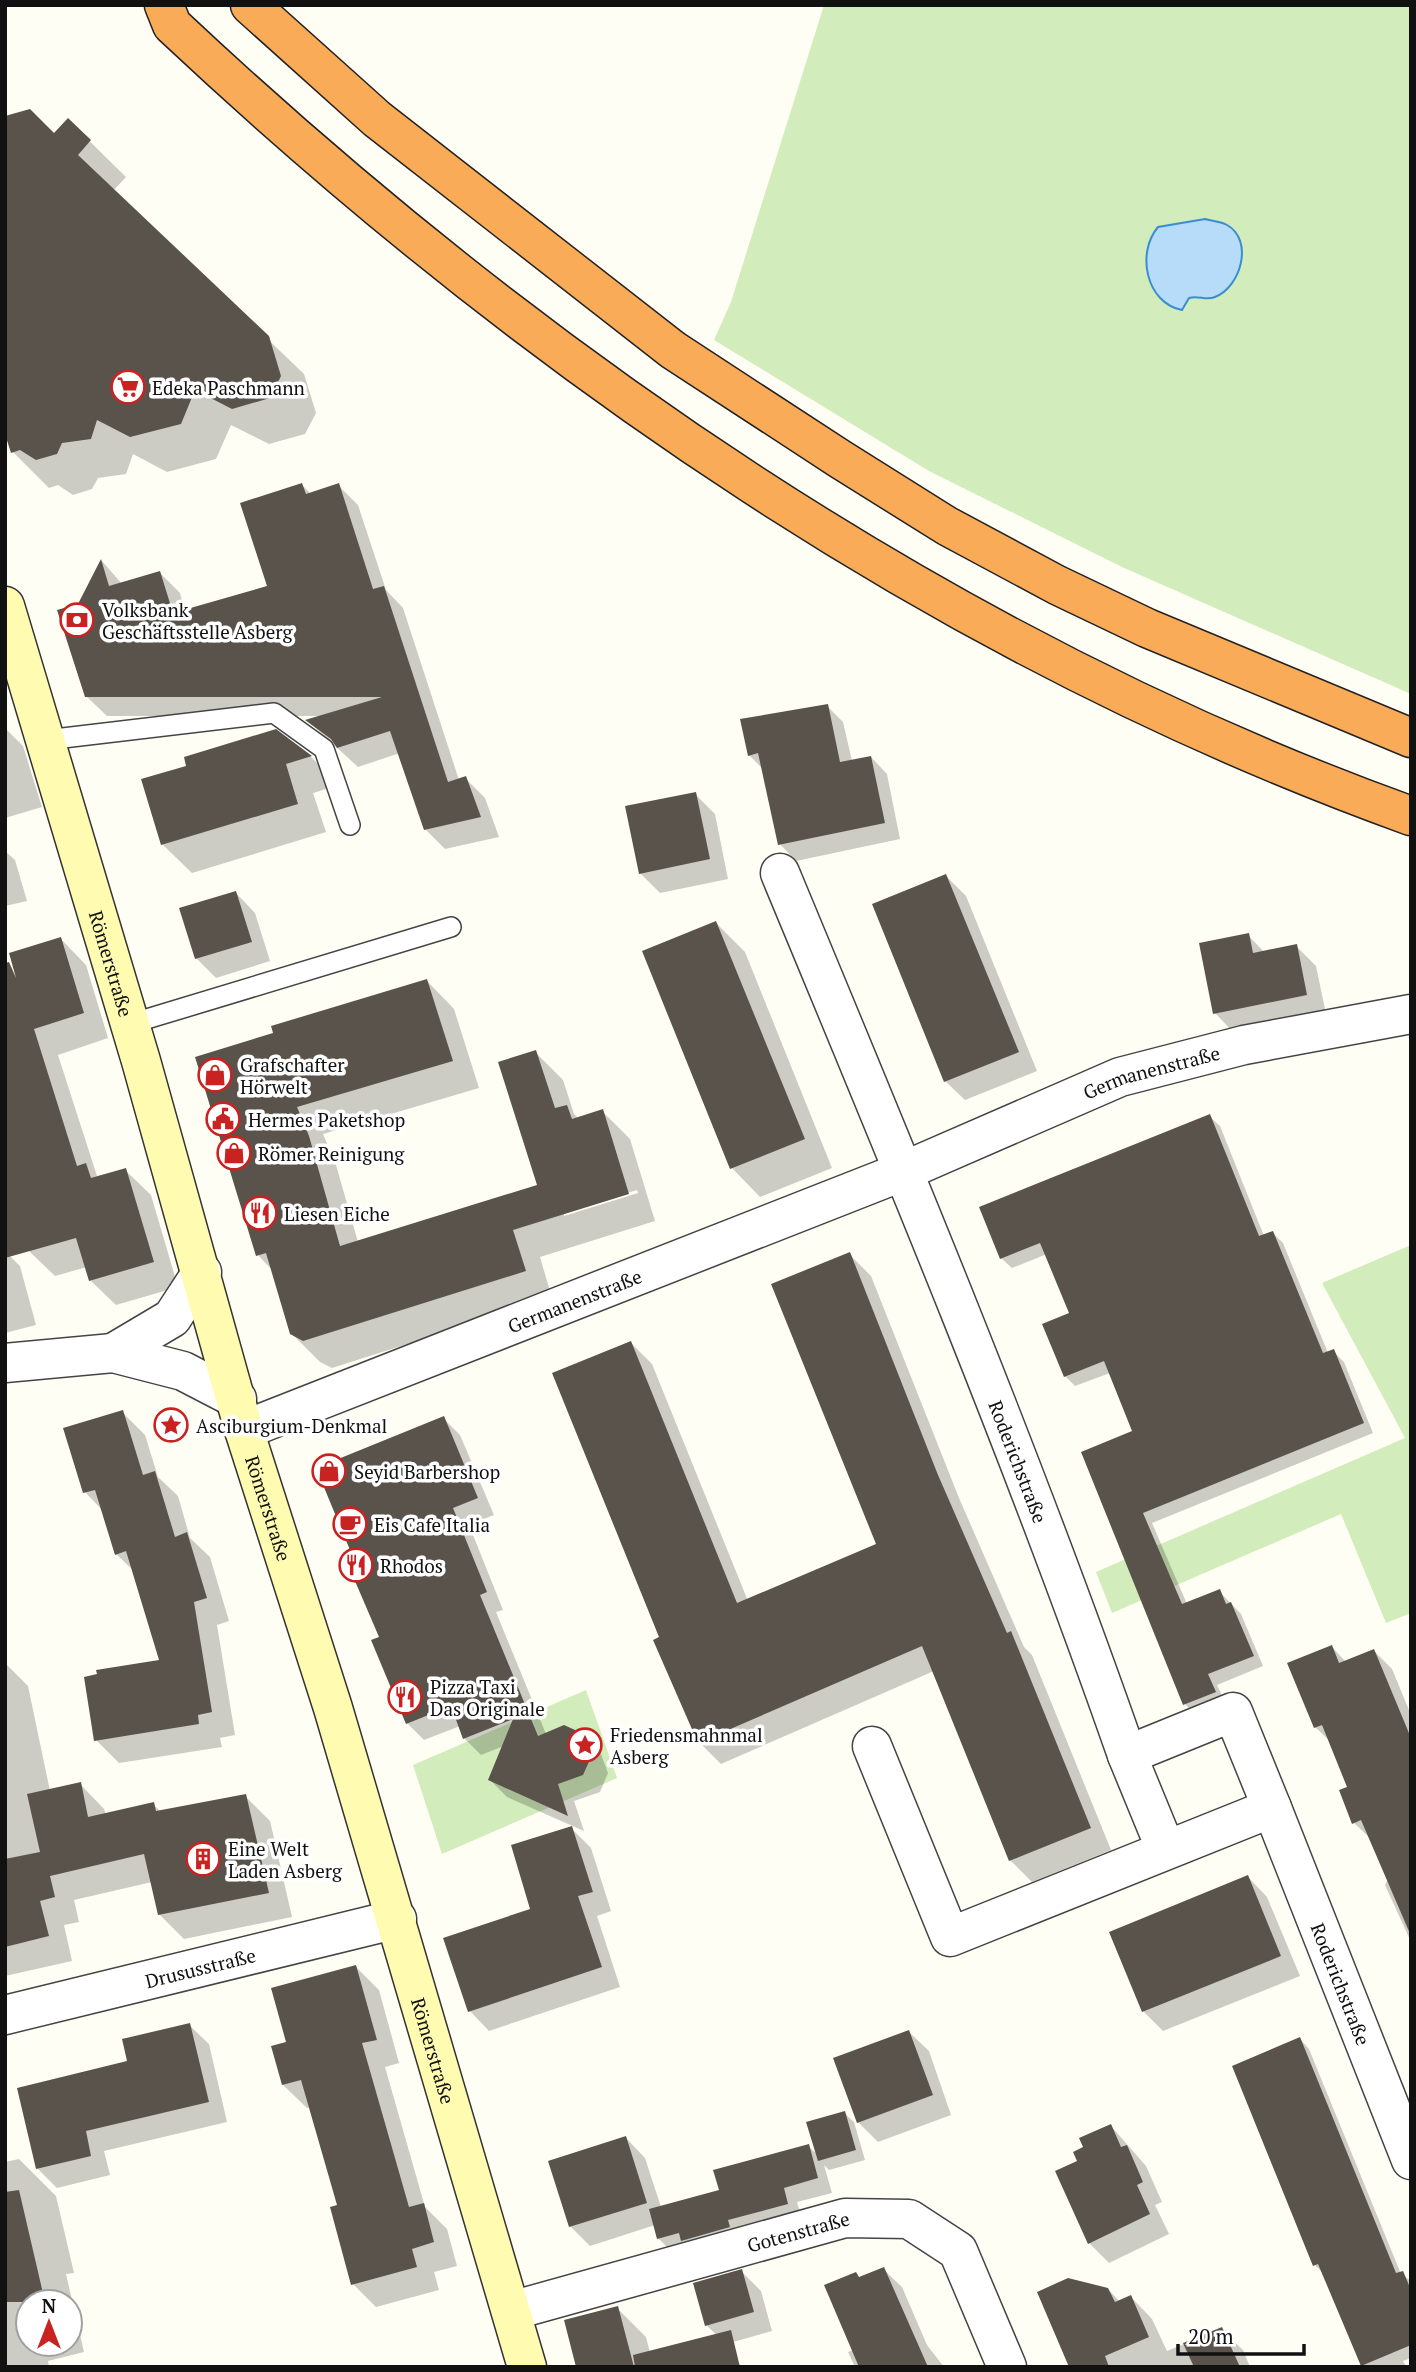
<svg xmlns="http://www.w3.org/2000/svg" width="1416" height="2372" viewBox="0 0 1416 2372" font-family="'PT Serif',serif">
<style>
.green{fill:#d2ecbb}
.water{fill:#b7dcf9;stroke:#3a8dd3;stroke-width:2}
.shadow{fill:#0003;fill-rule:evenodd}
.building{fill:#5a534c}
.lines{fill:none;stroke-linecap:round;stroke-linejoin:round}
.lane-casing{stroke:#444;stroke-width:22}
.street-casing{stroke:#444;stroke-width:41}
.secondary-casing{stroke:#333;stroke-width:41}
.highway-casing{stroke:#222;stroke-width:41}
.lane{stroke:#fff;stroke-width:19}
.street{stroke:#fff;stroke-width:38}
.secondary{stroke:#fffbb0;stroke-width:38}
.highway{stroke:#faab58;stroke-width:38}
.labels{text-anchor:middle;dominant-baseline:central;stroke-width:7;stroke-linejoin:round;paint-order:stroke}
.poi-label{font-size:19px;fill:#111;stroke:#fff;text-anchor:start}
.street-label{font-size:19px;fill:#111;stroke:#fff}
</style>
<rect width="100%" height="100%" fill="#fffef5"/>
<path class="green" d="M 824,5 L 1411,5 L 1411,694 L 1122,567 L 929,471 L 714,340 L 731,302 Z
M 1411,1245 L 1411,1613 L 1386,1623 L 1341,1514 L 1112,1613 L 1096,1572 L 1405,1438 L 1322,1283 Z
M 586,1690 L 617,1778 L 442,1854 L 413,1765 Z"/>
<path class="water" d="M 1205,219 C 1211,221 1221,221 1227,225 C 1254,240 1241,287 1215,297 C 1206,301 1198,295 1189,298 L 1182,310 C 1146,303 1136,253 1158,227 Z"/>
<path class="shadow" d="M 68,120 L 126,177 L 113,191 L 304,374 L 316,413 L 305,434 L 269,444 L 231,425 L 216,459 L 167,472 L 133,454 L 126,474 L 98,478 L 92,489 L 73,495 L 58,485 L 49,488 L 13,452 L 54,135 Z
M 302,485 L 311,494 L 338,485 L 358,505 L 386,590 L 403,608 L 459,780 L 465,778 L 485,798 L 499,837 L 445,849 L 425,829 L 400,753 L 358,767 L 308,721 L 321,716 L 107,716 L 86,696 L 79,605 L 102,561 L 122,584 L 160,573 L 180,593 L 185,612 L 270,587 Z
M 827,706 L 843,722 L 852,761 L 871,757 L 887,774 L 900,839 L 796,861 L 780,844 L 763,769 L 749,755 Z
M 5,728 L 23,746 L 42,807 L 5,818 Z
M 275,731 L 311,757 L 339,785 L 313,793 L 326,832 L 192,873 L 163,845 L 188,767 Z
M 695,794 L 715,814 L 728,879 L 660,893 L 640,873 Z
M 5,851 L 15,860 L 27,901 L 5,906 Z
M 946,876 L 966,896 L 1037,1071 L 965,1100 L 945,1081 Z
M 236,893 L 255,913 L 270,961 L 216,978 L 196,958 Z
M 716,923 L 745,952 L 832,1168 L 760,1197 L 732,1168 Z
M 1248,935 L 1265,953 L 1296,946 L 1316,966 L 1326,1014 L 1234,1033 L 1215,1013 Z
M 61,939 L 86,965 L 108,1038 L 58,1055 L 97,1176 L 125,1170 L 151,1195 L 178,1287 L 116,1305 L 90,1280 L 87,1267 L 55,1276 L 29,1251 L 18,979 Z
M 427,981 L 454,1009 L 479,1088 L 323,1134 L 336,1165 L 358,1242 L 540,1187 L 535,1052 L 563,1080 L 574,1114 L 579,1119 L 602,1111 L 630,1139 L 655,1221 L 540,1257 L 552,1298 L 332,1368 L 320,1362 L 292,1334 L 272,1270 L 258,1255 L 276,1034 ZM 637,1190 L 638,1193 L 564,1216 L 564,1212 Z
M 1209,1116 L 1220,1126 L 1264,1236 L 1273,1233 L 1283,1243 L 1328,1353 L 1333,1351 L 1344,1362 L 1373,1433 L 1152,1523 L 1187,1604 L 1219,1591 L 1241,1614 L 1263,1666 L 1217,1685 L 1225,1702 L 1195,1715 L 1185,1704 L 1083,1453 L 1134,1432 L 1110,1373 L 1075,1386 L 1065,1376 L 1071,1314 L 1047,1254 L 1012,1268 L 1001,1258 Z
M 5,1251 L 20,1266 L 36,1325 L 5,1333 Z
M 849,1254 L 871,1276 L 959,1498 L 1024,1647 L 1032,1655 L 1111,1850 L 1032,1882 L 1010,1860 L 934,1671 L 721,1764 L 699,1742 L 655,1641 L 661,1638 L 631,1343 L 652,1364 L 748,1601 L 878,1545 Z
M 122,1412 L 145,1435 L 158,1477 L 178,1496 L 190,1538 L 210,1557 L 229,1621 L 217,1625 L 235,1735 L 220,1738 L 222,1747 L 119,1763 L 96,1740 L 161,1661 L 134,1571 L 116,1554 L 103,1511 L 85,1492 Z
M 443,1418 L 460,1435 L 494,1515 L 469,1525 L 503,1610 L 496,1612 L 546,1734 L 583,1736 L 601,1754 L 608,1773 L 600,1792 L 574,1801 L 584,1831 L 507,1797 L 490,1780 L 504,1746 L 481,1755 L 464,1738 L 460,1726 L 424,1740 L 407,1723 L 352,1551 Z
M 1332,1647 L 1346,1662 L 1374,1651 L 1392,1669 L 1411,1715 L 1411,1942 L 1385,1885 L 1388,1879 L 1372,1840 L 1354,1823 L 1349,1788 L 1332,1743 L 1315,1727 Z
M 5,1663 L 28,1686 L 50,1791 L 80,1784 L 104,1809 L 106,1815 L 153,1804 L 161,1812 L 245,1796 L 270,1821 L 292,1917 L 184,1939 L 160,1915 L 152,1882 L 74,1900 L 79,1922 L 64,1925 L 72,1961 L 5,1976 Z
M 571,1828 L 591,1848 L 611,1911 L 597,1916 L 620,1987 L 489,2031 L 470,2011 L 533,1910 Z
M 1248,1877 L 1267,1897 L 1300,1976 L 1163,2031 L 1143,2011 Z
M 356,1967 L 379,1990 L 399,2063 L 385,2067 L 425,2207 L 447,2229 L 457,2266 L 434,2272 L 439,2290 L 376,2307 L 353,2284 L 340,2206 L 311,2107 L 307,2108 L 283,2085 L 289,2044 Z
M 189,2025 L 209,2044 L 227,2122 L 104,2151 L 110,2175 L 57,2188 L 37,2168 L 129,2063 Z
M 909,2032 L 929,2051 L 951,2115 L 878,2142 L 858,2122 Z
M 1300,2039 L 1309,2049 L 1401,2274 L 1411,2281 L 1411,2358 L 1403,2361 L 1406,2367 L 1363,2367 L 1325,2275 L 1315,2265 Z
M 844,2113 L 854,2122 L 865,2160 L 829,2170 L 824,2165 L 832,2193 L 797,2202 L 802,2218 L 673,2253 L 659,2239 L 655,2225 L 590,2246 L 570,2226 L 626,2138 L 645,2158 L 661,2207 L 721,2191 L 808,2146 L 818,2155 Z
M 1111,2126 L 1146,2166 L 1162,2202 L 1155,2205 L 1169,2234 L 1109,2263 L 1089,2243 L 1085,2148 Z
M 19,2159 L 56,2196 L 74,2273 L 66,2274 L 84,2352 L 48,2361 L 49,2367 L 5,2367 L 5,2162 ZM 28,2302 L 70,2302 L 70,2344 L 28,2344 Z
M 883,2269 L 902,2287 L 927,2345 L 944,2367 L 855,2367 L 848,2352 L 853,2350 L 860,2278 Z
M 741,2271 L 761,2291 L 772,2331 L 726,2344 L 706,2325 Z
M 1108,2289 L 1120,2302 L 1131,2297 L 1152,2319 L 1167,2351 L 1221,2329 L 1243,2350 L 1250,2367 L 1071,2367 Z
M 617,2308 L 646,2337 L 650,2353 L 712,2337 L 741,2367 L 578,2367 Z"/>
<path class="building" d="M 30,109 L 54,133 L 68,118 L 91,140 L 78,155 L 269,336 L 281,376 L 270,398 L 232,409 L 195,390 L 181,424 L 130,437 L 97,420 L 91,439 L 62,443 L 57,454 L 36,460 L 20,450 L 11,453 L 5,434 L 5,116 Z
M 302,483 L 306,494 L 339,483 L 373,589 L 384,586 L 448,782 L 466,776 L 481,817 L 424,830 L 390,731 L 337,748 L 331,739 L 305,720 L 382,697 L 85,697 L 57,610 L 78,604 L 101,559 L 109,586 L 160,571 L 173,613 L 267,586 L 240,503 Z
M 828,704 L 840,762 L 871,756 L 885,823 L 778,845 L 758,753 L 748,756 L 740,719 Z
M 276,729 L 312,756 L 286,764 L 298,804 L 161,845 L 141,779 L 186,766 L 184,757 Z
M 696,792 L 710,859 L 639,874 L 625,806 Z
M 946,874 L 1019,1052 L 944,1082 L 872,904 Z
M 236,891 L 252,942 L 195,959 L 179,908 Z
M 716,921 L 805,1139 L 730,1169 L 642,951 Z
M 1249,933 L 1253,953 L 1297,944 L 1307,995 L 1213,1014 L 1199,943 Z
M 61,937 L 84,1013 L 34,1029 L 77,1166 L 86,1163 L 91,1178 L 126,1168 L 154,1262 L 89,1281 L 76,1238 L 5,1258 L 5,963 L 9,962 L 16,978 L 9,953 Z
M 427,979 L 453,1061 L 297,1107 L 309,1136 L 340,1246 L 537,1185 L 498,1062 L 536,1050 L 555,1108 L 567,1105 L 572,1119 L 603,1109 L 629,1194 L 513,1230 L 526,1271 L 303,1341 L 290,1334 L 266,1253 L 256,1256 L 195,1057 L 273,1033 L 271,1026 Z
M 1210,1114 L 1259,1236 L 1273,1231 L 1323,1353 L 1334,1349 L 1364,1423 L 1143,1513 L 1182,1604 L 1220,1589 L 1226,1604 L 1231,1602 L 1254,1656 L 1208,1674 L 1216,1692 L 1183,1705 L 1081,1452 L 1132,1431 L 1104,1361 L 1064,1377 L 1042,1324 L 1069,1313 L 1040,1243 L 1000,1259 L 979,1207 Z
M 850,1252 L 938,1475 L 1007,1633 L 1011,1631 L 1091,1828 L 1009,1861 L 922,1646 L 698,1743 L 653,1640 L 659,1637 L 552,1373 L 631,1341 L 737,1603 L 876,1544 L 771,1284 Z
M 123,1410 L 143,1475 L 155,1471 L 175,1537 L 187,1532 L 207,1598 L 194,1602 L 212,1712 L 198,1715 L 199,1724 L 94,1741 L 84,1677 L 97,1674 L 96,1670 L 159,1660 L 126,1551 L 115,1555 L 95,1490 L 83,1493 L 63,1428 Z
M 444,1416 L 478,1498 L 453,1508 L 487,1592 L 480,1595 L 538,1736 L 564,1725 L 584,1734 L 592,1755 L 583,1775 L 558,1784 L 568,1816 L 488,1780 L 513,1719 L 463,1739 L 451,1706 L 406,1724 L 371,1640 L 379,1637 L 343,1553 L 350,1550 L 316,1468 Z
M 1332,1645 L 1339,1663 L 1374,1649 L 1411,1738 L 1411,1936 L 1361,1820 L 1352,1824 L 1339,1790 L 1347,1787 L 1322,1725 L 1314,1728 L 1287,1663 Z
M 81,1782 L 88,1817 L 154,1802 L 156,1811 L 246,1794 L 269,1893 L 158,1915 L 144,1854 L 50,1876 L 55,1897 L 40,1901 L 49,1936 L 5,1947 L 5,1859 L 40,1852 L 27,1794 Z
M 572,1826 L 593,1892 L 578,1896 L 602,1967 L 468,2012 L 443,1938 L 530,1909 L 511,1845 Z
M 1248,1875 L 1281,1956 L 1142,2012 L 1109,1932 Z
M 356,1965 L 377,2040 L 362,2043 L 409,2207 L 424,2203 L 434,2242 L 412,2249 L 417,2267 L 351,2285 L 330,2207 L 337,2205 L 301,2080 L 282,2085 L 271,2046 L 286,2042 L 271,1988 Z
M 190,2023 L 209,2102 L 86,2131 L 91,2156 L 36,2169 L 17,2088 L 127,2061 L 122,2039 Z
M 909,2030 L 933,2095 L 857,2123 L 833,2058 Z
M 1300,2037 L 1396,2273 L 1403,2271 L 1411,2290 L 1411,2345 L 1361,2366 L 1318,2264 L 1313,2266 L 1232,2066 Z
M 845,2111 L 856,2150 L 818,2161 L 806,2122 Z
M 1111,2124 L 1121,2147 L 1127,2145 L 1143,2182 L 1137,2185 L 1150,2214 L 1088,2244 L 1055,2171 L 1077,2161 L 1073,2152 L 1083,2147 L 1079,2138 Z
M 626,2136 L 647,2203 L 569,2227 L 548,2161 Z
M 809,2144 L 818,2178 L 784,2188 L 788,2204 L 728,2220 L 730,2227 L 681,2241 L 679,2233 L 657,2239 L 649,2209 L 719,2190 L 713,2170 Z
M 19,2190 L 45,2302 L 5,2302 L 5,2192 Z
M 884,2267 L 928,2367 L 859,2367 L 824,2285 L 856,2272 L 859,2277 Z
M 742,2269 L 754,2312 L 705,2326 L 693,2283 Z
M 1068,2278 L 1108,2288 L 1115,2302 L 1131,2295 L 1149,2337 L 1105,2356 L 1109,2367 L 1069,2367 L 1037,2292 Z
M 618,2306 L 634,2367 L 576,2367 L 564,2320 Z
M 1222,2327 L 1240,2367 L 1194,2367 L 1183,2343 Z
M 731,2330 L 740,2367 L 635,2367 L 633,2355 Z"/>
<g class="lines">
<defs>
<path id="lane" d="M 46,740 L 274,713 L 324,749 L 350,825
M 130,1024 L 451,927"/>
<g id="street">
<path id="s1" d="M 780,873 C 901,1164 1023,1457 1127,1755"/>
<path d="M 113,1353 L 172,1318 L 202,1272"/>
<path d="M 5,1363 L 113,1353 L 183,1371 L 237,1399"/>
<path id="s2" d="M 244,1430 L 904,1171 L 1120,1077 L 1244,1045 L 1411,1014"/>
<path d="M 872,1746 L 950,1937 L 1272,1808 L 1233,1712 L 1127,1755 L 1166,1850"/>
<path id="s3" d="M 1272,1808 L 1411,2160"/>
<path id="s4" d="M 5,2015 L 397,1919"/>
<path id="s5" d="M 511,2311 L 845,2218 L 909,2219 L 958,2251 L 1007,2367"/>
</g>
<g id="secondary">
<path id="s6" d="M 5,606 L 141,1061 L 244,1430 L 333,1708 L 527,2367"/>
</g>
<path id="highway" d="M 164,5 L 172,25 C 530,361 947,649 1411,816
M 250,5 L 377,119 L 673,350 L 840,459 L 947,526 L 1057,585 L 1147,628 L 1411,738"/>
</defs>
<use href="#lane" class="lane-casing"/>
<use href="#street" class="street-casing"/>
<use href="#secondary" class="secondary-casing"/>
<use href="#highway" class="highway-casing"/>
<use href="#lane" class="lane"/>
<use href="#street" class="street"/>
<use href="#secondary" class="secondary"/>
<use href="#highway" class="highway"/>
</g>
<defs>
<symbol id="supermarket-ring" viewBox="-11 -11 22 22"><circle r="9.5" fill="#fff" stroke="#c92321" stroke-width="1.5"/><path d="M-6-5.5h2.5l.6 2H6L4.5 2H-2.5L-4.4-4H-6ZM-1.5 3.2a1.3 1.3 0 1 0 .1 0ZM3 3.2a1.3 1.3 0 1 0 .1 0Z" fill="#c92321"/></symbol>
<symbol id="bank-ring" viewBox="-11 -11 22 22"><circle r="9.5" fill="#fff" stroke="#c92321" stroke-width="1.5"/><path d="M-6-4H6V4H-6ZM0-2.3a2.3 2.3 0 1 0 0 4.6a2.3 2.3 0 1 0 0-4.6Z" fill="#c92321"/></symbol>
<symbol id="shop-ring" viewBox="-11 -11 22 22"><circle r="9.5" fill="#fff" stroke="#c92321" stroke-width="1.5"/><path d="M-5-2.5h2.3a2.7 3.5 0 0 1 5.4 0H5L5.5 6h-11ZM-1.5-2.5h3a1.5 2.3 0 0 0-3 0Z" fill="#c92321"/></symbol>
<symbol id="civic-ring" viewBox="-11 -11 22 22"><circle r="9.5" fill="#fff" stroke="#c92321" stroke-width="1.5"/><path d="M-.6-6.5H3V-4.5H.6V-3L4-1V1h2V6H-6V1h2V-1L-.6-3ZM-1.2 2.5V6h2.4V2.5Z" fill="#c92321"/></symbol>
<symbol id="restaurant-ring" viewBox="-11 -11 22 22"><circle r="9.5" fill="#fff" stroke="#c92321" stroke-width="1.5"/><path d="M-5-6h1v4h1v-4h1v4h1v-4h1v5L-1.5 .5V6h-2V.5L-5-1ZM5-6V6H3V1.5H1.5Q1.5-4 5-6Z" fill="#c92321"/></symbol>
<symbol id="sight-ring" viewBox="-11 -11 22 22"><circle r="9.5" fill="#fff" stroke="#c92321" stroke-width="1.5"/><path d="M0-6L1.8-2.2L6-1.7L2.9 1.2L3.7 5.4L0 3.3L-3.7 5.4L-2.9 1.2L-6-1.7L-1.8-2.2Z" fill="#c92321"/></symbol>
<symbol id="cafe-ring" viewBox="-11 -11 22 22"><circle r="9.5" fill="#fff" stroke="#c92321" stroke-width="1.5"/><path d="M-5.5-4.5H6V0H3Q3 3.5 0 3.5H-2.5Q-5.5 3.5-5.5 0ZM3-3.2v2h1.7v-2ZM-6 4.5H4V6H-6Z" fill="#c92321"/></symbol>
<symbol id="building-ring" viewBox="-11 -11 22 22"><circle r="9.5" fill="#fff" stroke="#c92321" stroke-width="1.5"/><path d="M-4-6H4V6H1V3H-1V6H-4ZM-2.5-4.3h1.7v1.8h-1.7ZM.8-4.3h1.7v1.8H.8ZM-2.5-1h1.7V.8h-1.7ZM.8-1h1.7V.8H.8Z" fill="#c92321"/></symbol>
</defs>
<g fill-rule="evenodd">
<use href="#supermarket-ring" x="109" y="368" width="38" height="38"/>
<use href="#bank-ring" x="58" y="601" width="38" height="38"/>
<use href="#shop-ring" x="196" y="1056" width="38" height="38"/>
<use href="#civic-ring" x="204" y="1100" width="38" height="38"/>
<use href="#shop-ring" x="215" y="1134" width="38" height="38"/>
<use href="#restaurant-ring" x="241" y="1194" width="38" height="38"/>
<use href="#sight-ring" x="152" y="1406" width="38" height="38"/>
<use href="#shop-ring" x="310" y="1452" width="38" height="38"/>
<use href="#cafe-ring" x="331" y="1505" width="38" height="38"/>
<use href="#restaurant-ring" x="337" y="1546" width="38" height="38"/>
<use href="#restaurant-ring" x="386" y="1678" width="38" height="38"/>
<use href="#sight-ring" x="566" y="1726" width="38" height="38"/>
<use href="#building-ring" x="184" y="1840" width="38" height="38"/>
</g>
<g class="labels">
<g class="poi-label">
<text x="152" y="387">Edeka Paschmann</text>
<text x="102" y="609">Volksbank<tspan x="102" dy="22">Geschäftsstelle Asberg</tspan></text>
<text x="240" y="1064">Grafschafter<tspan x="240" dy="22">Hörwelt</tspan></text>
<text x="248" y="1119">Hermes Paketshop</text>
<text x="258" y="1153">Römer Reinigung</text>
<text x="284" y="1213">Liesen Eiche</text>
<text x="196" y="1425">Asciburgium-Denkmal</text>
<text x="354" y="1471">Seyid Barbershop</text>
<text x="374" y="1524">Eis Cafe Italia</text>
<text x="380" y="1565">Rhodos</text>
<text x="430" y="1686">Pizza Taxi<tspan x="430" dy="22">Das Originale</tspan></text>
<text x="610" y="1734">Friedensmahnmal<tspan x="610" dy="22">Asberg</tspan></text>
<text x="228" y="1848">Eine Welt<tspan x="228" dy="22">Laden Asberg</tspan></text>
</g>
<g class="street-label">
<text stroke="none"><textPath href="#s6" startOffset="373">Römerstraße</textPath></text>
<text stroke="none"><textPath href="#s2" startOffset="976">Germanenstraße</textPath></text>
<text stroke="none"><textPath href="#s2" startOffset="355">Germanenstraße</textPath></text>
<text stroke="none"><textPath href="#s1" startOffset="635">Roderichstraße</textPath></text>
<text stroke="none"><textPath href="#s6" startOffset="940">Römerstraße</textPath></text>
<text stroke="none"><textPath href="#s4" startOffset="201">Drususstraße</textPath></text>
<text stroke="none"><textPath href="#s3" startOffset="189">Roderichstraße</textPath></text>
<text stroke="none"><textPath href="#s6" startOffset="1507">Römerstraße</textPath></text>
<text stroke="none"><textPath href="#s5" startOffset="298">Gotenstraße</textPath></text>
</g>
</g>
<rect width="1416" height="2372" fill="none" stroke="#111111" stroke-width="14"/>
<g transform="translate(49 2323)"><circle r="33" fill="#ffffff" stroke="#a0a0a0" stroke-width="2"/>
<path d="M0-5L12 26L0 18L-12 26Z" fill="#c92321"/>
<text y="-10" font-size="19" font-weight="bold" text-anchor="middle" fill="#111111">N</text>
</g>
<path d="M1178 2344v10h126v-10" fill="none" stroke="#111111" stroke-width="3.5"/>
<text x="1188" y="2344" font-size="21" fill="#111111" stroke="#ffffff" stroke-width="5" paint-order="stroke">20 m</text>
</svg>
